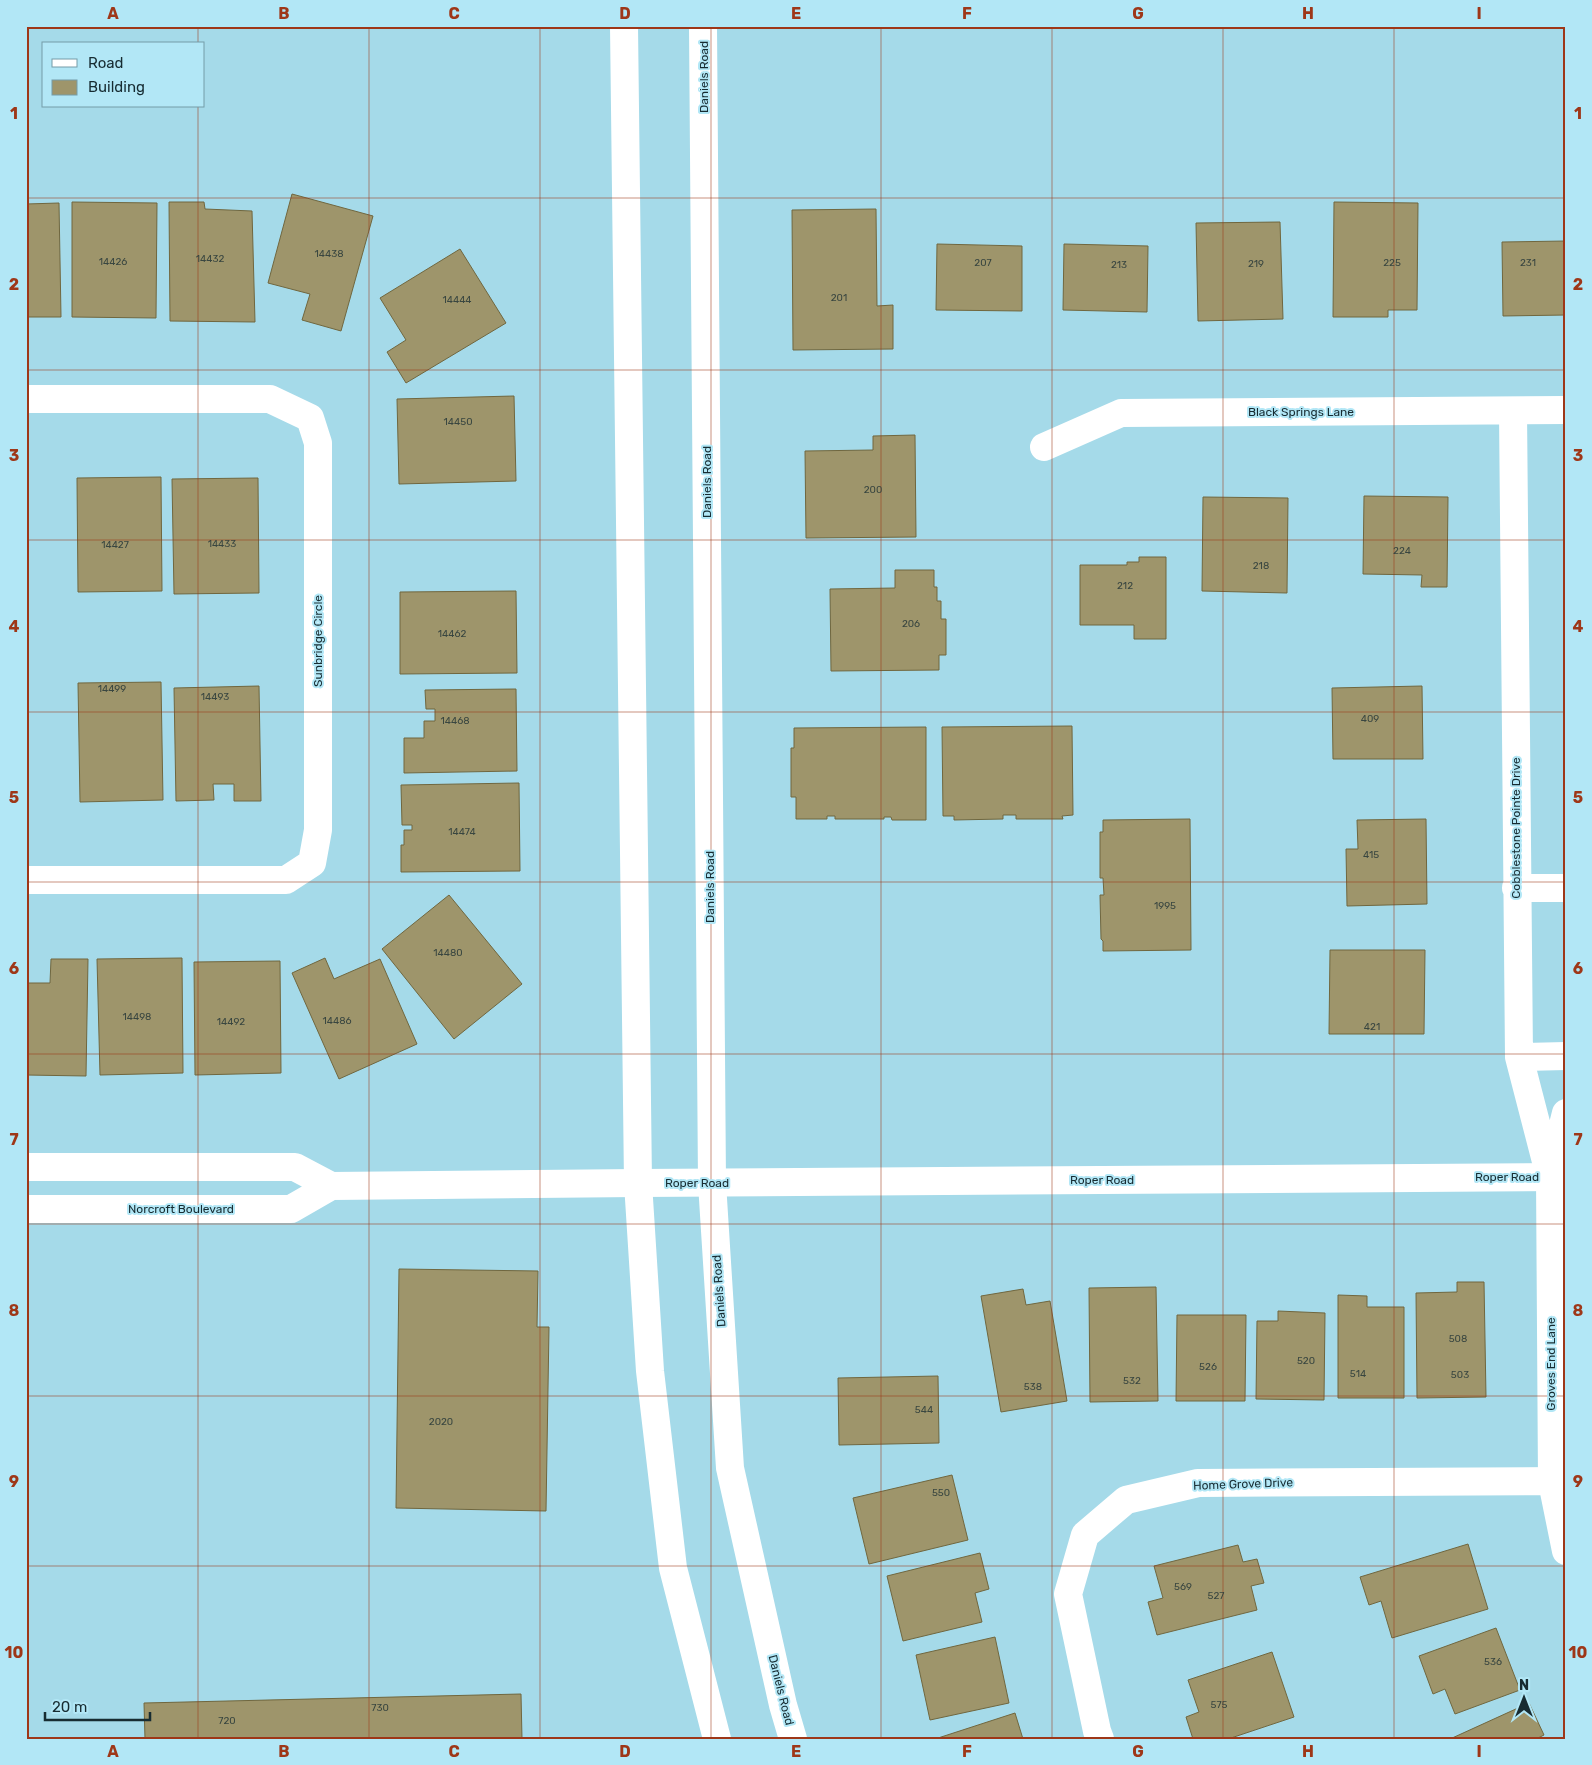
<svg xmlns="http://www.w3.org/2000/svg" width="1592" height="1765" viewBox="0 0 1592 1765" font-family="Rubik,sans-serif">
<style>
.building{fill:#9e956b;stroke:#70673f}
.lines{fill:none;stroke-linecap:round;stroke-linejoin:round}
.street{stroke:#fff;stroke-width:28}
.secondary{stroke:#fff;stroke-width:28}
.primary{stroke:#fff;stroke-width:28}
.grid{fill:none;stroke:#9e3718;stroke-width:1;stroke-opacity:0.55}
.labels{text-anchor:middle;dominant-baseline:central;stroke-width:4;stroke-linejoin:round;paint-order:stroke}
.number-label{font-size:10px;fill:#394640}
.street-label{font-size:12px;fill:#172c32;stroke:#b2e7f6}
.neatline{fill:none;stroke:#9e3718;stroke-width:2}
.grid-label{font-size:16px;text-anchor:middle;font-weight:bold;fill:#9e3718}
</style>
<rect width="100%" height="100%" fill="#a5dae9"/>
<path class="building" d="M 292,194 L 373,216 L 341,331 L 302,320 L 310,294 L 268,283 Z
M 72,202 L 157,203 L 156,318 L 72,317 Z
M 169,202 L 204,202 L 205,209 L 252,211 L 255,322 L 170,321 Z
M 1334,202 L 1418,203 L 1417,310 L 1388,310 L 1388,317 L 1333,317 Z
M 59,203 L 61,317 L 26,317 L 26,204 Z
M 876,209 L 877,306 L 893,305 L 893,349 L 793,350 L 792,210 Z
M 1280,222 L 1283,319 L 1198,321 L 1196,223 Z
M 1566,241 L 1566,315 L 1503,316 L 1502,242 Z
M 937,244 L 1022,246 L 1022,311 L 936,310 Z
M 1064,244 L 1148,246 L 1147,312 L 1063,310 Z
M 460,249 L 506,323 L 406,383 L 387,352 L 406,340 L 380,298 Z
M 514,396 L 516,481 L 399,484 L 397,399 Z
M 915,435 L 916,537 L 806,538 L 805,451 L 873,450 L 873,436 Z
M 161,477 L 162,591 L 78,592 L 77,478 Z
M 258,478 L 259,593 L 174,594 L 172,479 Z
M 1364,496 L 1448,497 L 1447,587 L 1421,587 L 1422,575 L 1363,574 Z
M 1203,497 L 1288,498 L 1287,593 L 1202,591 Z
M 1139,557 L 1166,557 L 1166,639 L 1134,639 L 1134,625 L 1080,625 L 1080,565 L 1127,565 L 1127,562 L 1139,562 Z
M 895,570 L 934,570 L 934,587 L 937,587 L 937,601 L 941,601 L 941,619 L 946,619 L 946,655 L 939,655 L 939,670 L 831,671 L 830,589 L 895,588 Z
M 516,591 L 517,673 L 400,674 L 400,592 Z
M 161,682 L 163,800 L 80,802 L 78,683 Z
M 259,686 L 261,801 L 234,801 L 234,784 L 213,784 L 214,800 L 176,801 L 174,688 Z
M 1422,686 L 1423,759 L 1333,759 L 1332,688 Z
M 516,689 L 517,771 L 404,773 L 404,738 L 424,738 L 424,721 L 435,721 L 435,709 L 426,709 L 425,690 Z
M 1072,726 L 1073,815 L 1062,816 L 1063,819 L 1016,819 L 1016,815 L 1003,815 L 1003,819 L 954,820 L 954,816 L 943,816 L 942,727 Z
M 926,727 L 926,820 L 892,820 L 891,817 L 884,817 L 884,819 L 835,819 L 835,816 L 827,816 L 827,819 L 796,819 L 796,797 L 791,797 L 791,748 L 794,748 L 794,728 Z
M 519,783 L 520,871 L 401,872 L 401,845 L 404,845 L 404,830 L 412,830 L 412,825 L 402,825 L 401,785 Z
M 1190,819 L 1191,950 L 1103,951 L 1103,941 L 1101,939 L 1100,895 L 1104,895 L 1103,878 L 1100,878 L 1100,832 L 1103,832 L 1103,820 Z
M 1426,819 L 1427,904 L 1347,906 L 1346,849 L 1358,849 L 1357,820 Z
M 449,895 L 522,984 L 454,1039 L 382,949 Z
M 1330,950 L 1425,950 L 1424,1034 L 1329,1034 Z
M 182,958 L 183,1073 L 100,1075 L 97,959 Z
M 325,958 L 334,979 L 380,959 L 417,1044 L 339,1079 L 292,973 Z
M 51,959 L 88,959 L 86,1076 L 26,1075 L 26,983 L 50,983 Z
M 280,961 L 281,1073 L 195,1075 L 194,962 Z
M 399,1269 L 538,1271 L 537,1327 L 549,1327 L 546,1511 L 396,1508 Z
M 1457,1282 L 1484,1282 L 1486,1397 L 1417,1398 L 1416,1293 L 1457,1292 Z
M 1156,1287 L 1158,1401 L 1090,1402 L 1089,1288 Z
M 1023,1289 L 1026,1305 L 1050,1301 L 1067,1401 L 1001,1412 L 981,1296 Z
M 1338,1295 L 1367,1296 L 1367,1307 L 1404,1307 L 1404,1398 L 1338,1398 Z
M 1278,1311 L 1325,1313 L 1324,1400 L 1256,1399 L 1257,1321 L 1278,1321 Z
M 1177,1315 L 1246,1315 L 1245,1401 L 1176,1401 Z
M 938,1376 L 939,1443 L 839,1445 L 838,1378 Z
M 952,1475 L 968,1540 L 869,1564 L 853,1498 Z
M 1468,1544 L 1488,1609 L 1392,1638 L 1381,1601 L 1369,1605 L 1360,1577 Z
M 1238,1545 L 1243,1562 L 1257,1559 L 1264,1583 L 1251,1586 L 1257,1610 L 1157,1635 L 1148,1602 L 1163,1598 L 1154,1566 Z
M 980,1553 L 989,1589 L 975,1593 L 982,1622 L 903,1641 L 887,1576 Z
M 1496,1628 L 1520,1690 L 1455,1714 L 1445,1689 L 1433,1694 L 1419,1656 Z
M 995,1637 L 1009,1703 L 930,1720 L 916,1655 Z
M 1272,1652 L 1294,1717 L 1228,1739 L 1193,1739 L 1186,1717 L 1199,1712 L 1188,1680 Z
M 521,1694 L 522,1739 L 145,1739 L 144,1703 Z
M 1529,1703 L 1544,1735 L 1536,1739 L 1450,1739 Z
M 1015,1713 L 1023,1739 L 935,1739 Z"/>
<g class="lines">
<path class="street" d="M 26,399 L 270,399 L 310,418 L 318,443 L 318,830 L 312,863 L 286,880 L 26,880
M 1513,411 L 1519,1057 L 1550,1177
M 1044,447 L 1121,413 L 1566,410
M 1516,888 L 1566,888
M 1519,1057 L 1566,1056
M 1566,1113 L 1550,1177 L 1552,1482 L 1566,1551
M 26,1167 L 295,1167 L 331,1186 L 638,1183
M 26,1209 L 291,1209 L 331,1186
M 1100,1739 L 1097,1731 L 1068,1594 L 1085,1535 L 1126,1500 L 1198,1483 L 1566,1481"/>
<path class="secondary" d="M 638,1183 L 1566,1177"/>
<path class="primary" d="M 624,26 L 638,1183 L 650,1371 L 673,1568 L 717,1739
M 703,26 L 712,1183 L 730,1468 L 783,1705 L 793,1739"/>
</g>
<path class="grid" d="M 198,26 L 198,44M 369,26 L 369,1739M 540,26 L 540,1739M 711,26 L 711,1739M 881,26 L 881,1739M 1052,26 L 1052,1739M 1223,26 L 1223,1739M 1394,26 L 1394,1739M 198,106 L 198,1739M 26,198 L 1566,198M 26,370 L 1566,370M 26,540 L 1566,540M 26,712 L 1566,712M 26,882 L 1566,882M 26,1054 L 1566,1054M 26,1224 L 1566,1224M 26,1396 L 1566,1396M 26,1566 L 1566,1566"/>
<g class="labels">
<g class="number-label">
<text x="329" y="254">14438</text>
<text x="210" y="259">14432</text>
<text x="113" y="262">14426</text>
<text x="983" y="263">207</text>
<text x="1392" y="263">225</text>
<text x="1528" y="263">231</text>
<text x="1256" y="264">219</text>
<text x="1119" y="265">213</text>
<text x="839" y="298">201</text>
<text x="457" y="300">14444</text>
<text x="458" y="422">14450</text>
<text x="873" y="490">200</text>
<text x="222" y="544">14433</text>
<text x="115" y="545">14427</text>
<text x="1402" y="551">224</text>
<text x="1261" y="566">218</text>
<text x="1125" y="586">212</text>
<text x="911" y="624">206</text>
<text x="452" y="634">14462</text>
<text x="112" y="689">14499</text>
<text x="215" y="697">14493</text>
<text x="1370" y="719">409</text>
<text x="455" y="721">14468</text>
<text x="462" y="832">14474</text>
<text x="1371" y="855">415</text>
<text x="1165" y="906">1995</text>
<text x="448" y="953">14480</text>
<text x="137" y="1017">14498</text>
<text x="337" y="1021">14486</text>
<text x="231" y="1022">14492</text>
<text x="1372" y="1027">421</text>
<text x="1458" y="1339">508</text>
<text x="1306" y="1361">520</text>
<text x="1208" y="1367">526</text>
<text x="1358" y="1374">514</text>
<text x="1460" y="1375">503</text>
<text x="1132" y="1381">532</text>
<text x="1033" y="1387">538</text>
<text x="924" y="1410">544</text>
<text x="441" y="1422">2020</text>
<text x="941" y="1493">550</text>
<text x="1183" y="1587">569</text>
<text x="1216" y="1596">527</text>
<text x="1493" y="1662">536</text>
<text x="1219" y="1705">575</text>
<text x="380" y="1708">730</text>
<text x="227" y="1721">720</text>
</g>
<g class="street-label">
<text transform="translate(704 77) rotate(-90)">Daniels Road</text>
<text x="1301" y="412">Black Springs Lane</text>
<text transform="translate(707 482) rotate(-90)">Daniels Road</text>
<text transform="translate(318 641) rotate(-90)">Sunbridge Circle</text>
<text transform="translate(1516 828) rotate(-90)">Cobblestone Pointe Drive</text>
<text transform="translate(710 887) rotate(-90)">Daniels Road</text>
<text x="1507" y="1177">Roper Road</text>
<text x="1102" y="1180">Roper Road</text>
<text x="697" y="1183">Roper Road</text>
<text x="181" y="1209">Norcroft Boulevard</text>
<text transform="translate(719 1291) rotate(-94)">Daniels Road</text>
<text transform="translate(1551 1364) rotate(-90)">Groves End Lane</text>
<text transform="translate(1243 1484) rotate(-2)">Home Grove Drive</text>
<text transform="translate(781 1690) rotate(76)">Daniels Road</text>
</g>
</g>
<rect width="1592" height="1765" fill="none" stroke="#b2e7f6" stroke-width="55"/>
<rect x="42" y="42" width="162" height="65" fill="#b2e7f6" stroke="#749ca8"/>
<rect x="52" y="59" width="25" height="8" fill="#ffffff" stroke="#749ca8"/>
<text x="88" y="68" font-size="15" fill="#172c32">Road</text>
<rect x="52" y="80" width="25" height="15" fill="#9e956b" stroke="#749ca8"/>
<text x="88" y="92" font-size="15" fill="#172c32">Building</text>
<g transform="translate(1524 1698)" stroke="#b2e7f6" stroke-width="4" paint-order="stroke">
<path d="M0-4L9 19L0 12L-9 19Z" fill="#172c32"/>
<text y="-8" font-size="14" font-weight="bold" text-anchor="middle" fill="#172c32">N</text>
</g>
<path d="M45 1712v8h105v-8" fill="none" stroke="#172c32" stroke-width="2.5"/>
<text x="52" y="1712" font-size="15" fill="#172c32" stroke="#b2e7f6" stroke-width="4" paint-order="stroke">20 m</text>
<rect x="28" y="28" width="1536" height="1710" class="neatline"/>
<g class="grid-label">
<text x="113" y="19">A</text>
<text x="284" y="19">B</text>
<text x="454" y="19">C</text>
<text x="625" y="19">D</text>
<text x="796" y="19">E</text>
<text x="967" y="19">F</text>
<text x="1138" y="19">G</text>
<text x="1308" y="19">H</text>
<text x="1479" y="19">I</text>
<text x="14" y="119">1</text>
<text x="1578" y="119">1</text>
<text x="14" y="290">2</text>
<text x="1578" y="290">2</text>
<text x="14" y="461">3</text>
<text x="1578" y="461">3</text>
<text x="14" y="632">4</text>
<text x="1578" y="632">4</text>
<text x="14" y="803">5</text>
<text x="1578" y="803">5</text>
<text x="14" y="974">6</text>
<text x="1578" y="974">6</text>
<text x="14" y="1145">7</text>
<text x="1578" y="1145">7</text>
<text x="14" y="1316">8</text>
<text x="1578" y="1316">8</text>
<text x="14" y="1487">9</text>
<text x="1578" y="1487">9</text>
<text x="14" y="1658">10</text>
<text x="1578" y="1658">10</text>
<text x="113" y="1757">A</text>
<text x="284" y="1757">B</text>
<text x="454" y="1757">C</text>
<text x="625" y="1757">D</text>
<text x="796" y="1757">E</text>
<text x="967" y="1757">F</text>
<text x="1138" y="1757">G</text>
<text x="1308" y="1757">H</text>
<text x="1479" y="1757">I</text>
</g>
</svg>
